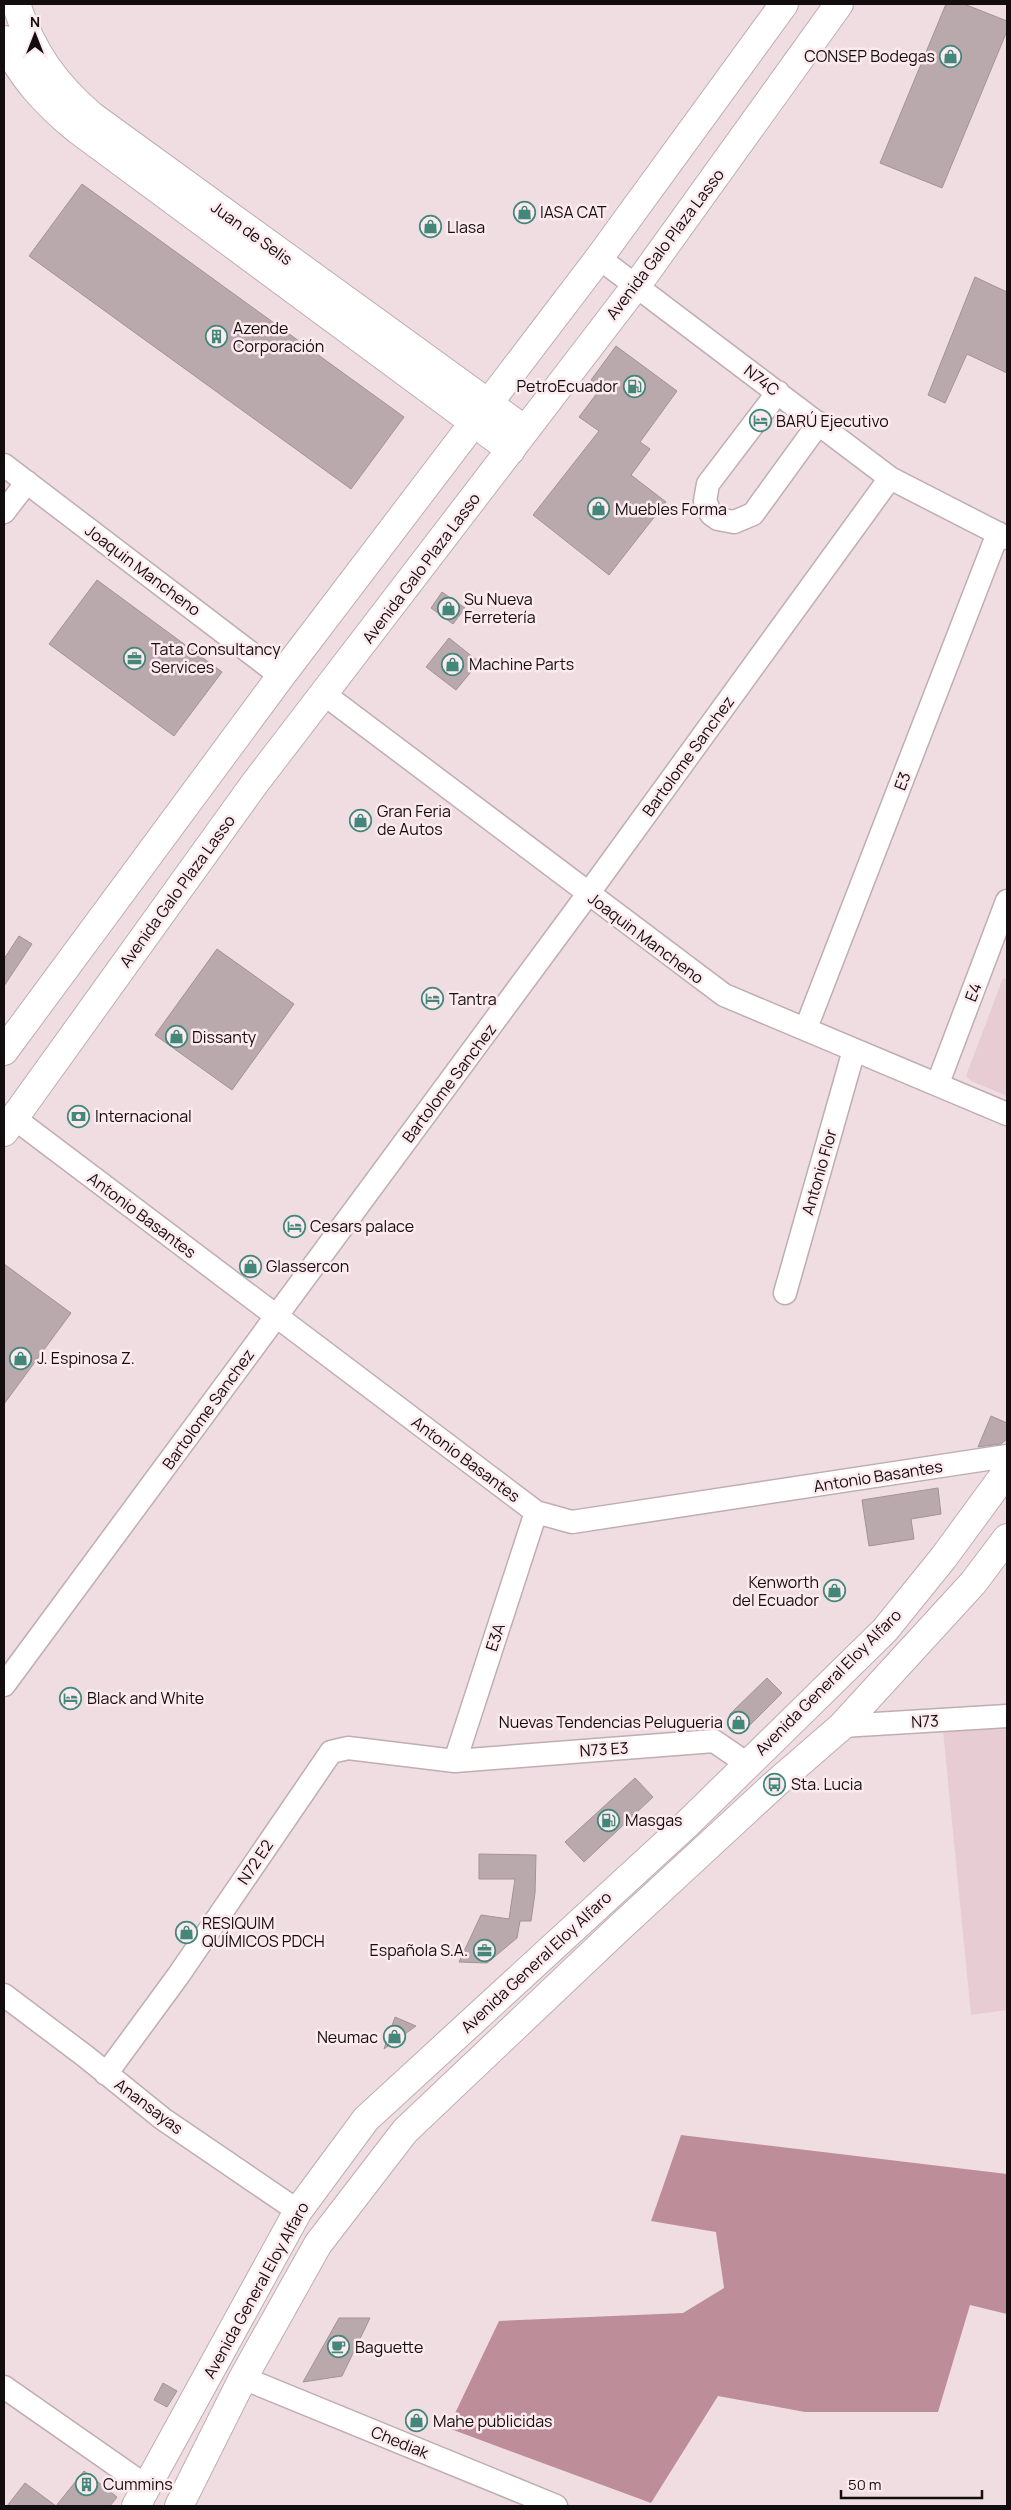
<svg xmlns="http://www.w3.org/2000/svg" width="1011" height="2510" viewBox="0 0 1011 2510" font-family="Manrope,sans-serif">
<style>
.built{fill:#e7cdd3}
.forest{fill:#be8d9a}
.building{fill:#b9a8ac;stroke:#a39296}
.lines{fill:none;stroke-linecap:round;stroke-linejoin:round}
.street-casing{stroke:#bfadb2;stroke-width:25}
.secondary-casing{stroke:#bfadb2;stroke-width:30}
.primary-casing{stroke:#bfadb2;stroke-width:30}
.street{stroke:#fff;stroke-width:22}
.secondary{stroke:#fff;stroke-width:28}
.primary{stroke:#fff;stroke-width:28}
.labels{text-anchor:middle;dominant-baseline:central;stroke-width:5;stroke-linejoin:round;paint-order:stroke}
.poi-label{font-size:16px;fill:#130d0f;stroke:#fceaee;text-anchor:start}
.street-label{font-size:16px;fill:#130d0f;stroke:#fceaee}
</style>
<rect width="100%" height="100%" fill="#efdde1"/>
<path class="built" d="M 1003,978 L 1007,980 L 1007,1096 L 971,1081 L 966,1076 Z
M 1007,1716 L 1007,2010 L 971,2015 L 942,1720 Z"/>
<path class="forest" d="M 681,2135 L 1007,2174 L 1007,2314 L 970,2305 L 938,2412 L 805,2412 L 718,2396 L 651,2503 L 448,2428 L 499,2321 L 683,2313 L 724,2288 L 716,2232 L 651,2221 Z"/>
<path class="building" d="M 946,4 L 964,4 L 1007,21 L 1007,31 L 942,188 L 880,163 Z
M 82,184 L 404,417 L 351,489 L 29,256 Z
M 975,277 L 1007,292 L 1007,373 L 967,354 L 945,403 L 928,395 Z
M 616,346 L 677,391 L 640,442 L 650,449 L 631,475 L 666,502 L 609,575 L 533,515 L 599,431 L 579,417 L 601,388 L 591,380 Z
M 97,580 L 222,672 L 174,736 L 49,644 Z
M 442,592 L 465,608 L 453,624 L 431,608 Z
M 449,638 L 479,662 L 456,690 L 426,667 Z
M 19,936 L 32,944 L 4,986 L 4,959 Z
M 217,949 L 294,1004 L 232,1090 L 155,1035 Z
M 4,1264 L 71,1313 L 4,1404 Z
M 991,1416 L 1007,1423 L 1007,1439 L 1001,1444 L 978,1447 Z
M 938,1488 L 941,1514 L 911,1519 L 914,1539 L 869,1546 L 862,1500 Z
M 767,1678 L 782,1693 L 741,1734 L 729,1728 L 730,1714 Z
M 635,1778 L 653,1797 L 584,1862 L 565,1842 Z
M 479,1854 L 536,1855 L 535,1893 L 531,1921 L 520,1921 L 517,1938 L 487,1963 L 459,1962 L 481,1915 L 509,1919 L 515,1879 L 479,1879 Z
M 395,2017 L 416,2026 L 384,2049 Z
M 339,2318 L 370,2318 L 342,2376 L 303,2382 Z
M 163,2383 L 177,2391 L 167,2407 L 154,2400 Z
M 84,2471 L 117,2497 L 110,2506 L 56,2506 Z
M 25,2483 L 56,2506 L 7,2506 Z"/>
<g class="lines">
<defs>
<path id="street" d="M 599,258 L 890,478 L 1007,538
M 778,392 L 708,484 L 705,501 L 711,514 L 718,519 L 734,522 L 753,514 L 819,423
M 4,465 L 281,676
M 4,512 L 27,482
M 324,694 L 724,995 L 1007,1114
M 806,1028 L 998,533
M 938,1083 L 1007,901
M 14,1118 L 536,1512 L 572,1522 L 1007,1456
M 785,1293 L 854,1050
M 4,1685 L 588,894 L 890,478
M 842,1726 L 1007,1716
M 455,1761 L 536,1512
M 4,1995 L 85,2056 L 163,2119 L 298,2211
M 106,2074 L 178,1976 L 331,1752 L 348,1748 L 455,1761 L 714,1741 L 746,1763
M 243,2378 L 556,2506
M 4,2387 L 146,2486"/>
<path id="secondary" d="M 16,4 C 32,52 54,83 92,116 L 525,430
M 4,40 C 21,77 46,104 78,130 L 511,450"/>
<path id="primary" d="M 4,1051 L 281,676 L 599,258 L 784,4
M 4,1132 L 255,783 L 645,274 L 839,4
M 136,2506 L 298,2211 L 366,2119 L 686,1825 L 885,1630 L 944,1557 L 1007,1471
M 179,2506 L 243,2378 L 318,2244 L 405,2131 L 617,1930 L 775,1784 L 842,1726 L 973,1583 L 1007,1538"/>
</defs>
<use href="#street" class="street-casing"/>
<use href="#secondary" class="secondary-casing"/>
<use href="#primary" class="primary-casing"/>
<use href="#street" class="street"/>
<use href="#secondary" class="secondary"/>
<use href="#primary" class="primary"/>
</g>
<defs>
<symbol id="shop-ring" viewBox="-11 -11 22 22"><circle r="9.5" fill="#fceaee" stroke="#43877b" stroke-width="1.5"/><path d="M-5-2.5h2.3a2.7 3.5 0 0 1 5.4 0H5L5.5 6h-11ZM-1.5-2.5h3a1.5 2.3 0 0 0-3 0Z" fill="#43877b"/></symbol>
<symbol id="building-ring" viewBox="-11 -11 22 22"><circle r="9.5" fill="#fceaee" stroke="#43877b" stroke-width="1.5"/><path d="M-4-6H4V6H1V3H-1V6H-4ZM-2.5-4.3h1.7v1.8h-1.7ZM.8-4.3h1.7v1.8H.8ZM-2.5-1h1.7V.8h-1.7ZM.8-1h1.7V.8H.8Z" fill="#43877b"/></symbol>
<symbol id="fuel-ring" viewBox="-11 -11 22 22"><circle r="9.5" fill="#fceaee" stroke="#43877b" stroke-width="1.5"/><path d="M-5.5-6h7V0h2V4h1.3V-2.5L3-4.5l.8-.8L6-3V5H2.5V1h-1V6h-7ZM-4.2-4.7v3.2H.2V-4.7Z" fill="#43877b"/></symbol>
<symbol id="hotel-ring" viewBox="-11 -11 22 22"><circle r="9.5" fill="#fceaee" stroke="#43877b" stroke-width="1.5"/><path d="M-6-4.5h1.5V1H6V5H4.5V3h-9V5H-6ZM-4 0a1.8 1.8 0 1 1 3.6 0ZM.5 0V-2.5h3Q6-2.5 6 0Z" fill="#43877b"/></symbol>
<symbol id="office-ring" viewBox="-11 -11 22 22"><circle r="9.5" fill="#fceaee" stroke="#43877b" stroke-width="1.5"/><path d="M-6-3h4V-5.5h4V-3h4V5H-6ZM-1-4.5V-3h2v-1.5ZM-6 0V1H6V0Z" fill="#43877b"/></symbol>
<symbol id="bank-ring" viewBox="-11 -11 22 22"><circle r="9.5" fill="#fceaee" stroke="#43877b" stroke-width="1.5"/><path d="M-6-4H6V4H-6ZM0-2.3a2.3 2.3 0 1 0 0 4.6a2.3 2.3 0 1 0 0-4.6Z" fill="#43877b"/></symbol>
<symbol id="bus-ring" viewBox="-11 -11 22 22"><circle r="9.5" fill="#fceaee" stroke="#43877b" stroke-width="1.5"/><path d="M-5-6H5V4H4V6H2V4H-2V6H-4V4H-5ZM-3.5-4V0h7V-4ZM-3.5 1.2v1.5H-2V1.2ZM2 1.2v1.5H3.5V1.2Z" fill="#43877b"/></symbol>
<symbol id="cafe-ring" viewBox="-11 -11 22 22"><circle r="9.5" fill="#fceaee" stroke="#43877b" stroke-width="1.5"/><path d="M-5.5-4.5H6V0H3Q3 3.5 0 3.5H-2.5Q-5.5 3.5-5.5 0ZM3-3.2v2h1.7v-2ZM-6 4.5H4V6H-6Z" fill="#43877b"/></symbol>
</defs>
<g fill-rule="evenodd">
<use href="#shop-ring" x="938" y="44" width="25" height="25"/>
<use href="#shop-ring" x="512" y="200" width="25" height="25"/>
<use href="#shop-ring" x="418" y="214" width="25" height="25"/>
<use href="#building-ring" x="204" y="324" width="25" height="25"/>
<use href="#fuel-ring" x="622" y="374" width="25" height="25"/>
<use href="#hotel-ring" x="748" y="408" width="25" height="25"/>
<use href="#shop-ring" x="586" y="496" width="25" height="25"/>
<use href="#shop-ring" x="436" y="596" width="25" height="25"/>
<use href="#office-ring" x="122" y="646" width="25" height="25"/>
<use href="#shop-ring" x="440" y="652" width="25" height="25"/>
<use href="#shop-ring" x="348" y="808" width="25" height="25"/>
<use href="#hotel-ring" x="420" y="986" width="25" height="25"/>
<use href="#shop-ring" x="164" y="1024" width="25" height="25"/>
<use href="#bank-ring" x="66" y="1104" width="25" height="25"/>
<use href="#hotel-ring" x="282" y="1214" width="25" height="25"/>
<use href="#shop-ring" x="238" y="1254" width="25" height="25"/>
<use href="#shop-ring" x="8" y="1346" width="25" height="25"/>
<use href="#shop-ring" x="822" y="1578" width="25" height="25"/>
<use href="#hotel-ring" x="58" y="1686" width="25" height="25"/>
<use href="#shop-ring" x="726" y="1710" width="25" height="25"/>
<use href="#bus-ring" x="762" y="1772" width="25" height="25"/>
<use href="#fuel-ring" x="596" y="1808" width="25" height="25"/>
<use href="#shop-ring" x="174" y="1920" width="25" height="25"/>
<use href="#office-ring" x="472" y="1938" width="25" height="25"/>
<use href="#shop-ring" x="382" y="2024" width="25" height="25"/>
<use href="#cafe-ring" x="326" y="2334" width="25" height="25"/>
<use href="#shop-ring" x="404" y="2408" width="25" height="25"/>
<use href="#building-ring" x="74" y="2472" width="25" height="25"/>
</g>
<g class="labels">
<g class="poi-label">
<text x="935" y="56" text-anchor="end">CONSEP Bodegas</text>
<text x="540" y="212">IASA CAT</text>
<text x="447" y="227">Llasa</text>
<text x="233" y="328">Azende<tspan x="233" dy="18">Corporación</tspan></text>
<text x="618" y="386" text-anchor="end">PetroEcuador</text>
<text x="776" y="421">BARÚ Ejecutivo</text>
<text x="615" y="509">Muebles Forma</text>
<text x="464" y="599">Su Nueva<tspan x="464" dy="18">Ferretería</tspan></text>
<text x="151" y="649">Tata Consultancy<tspan x="151" dy="18">Services</tspan></text>
<text x="469" y="664">Machine Parts</text>
<text x="377" y="811">Gran Feria<tspan x="377" dy="18">de Autos</tspan></text>
<text x="449" y="999">Tantra</text>
<text x="192" y="1037">Dissanty</text>
<text x="95" y="1116">Internacional</text>
<text x="310" y="1226">Cesars palace</text>
<text x="266" y="1266">Glassercon</text>
<text x="37" y="1358">J. Espinosa Z.</text>
<text x="819" y="1582" text-anchor="end">Kenworth<tspan x="819" dy="18">del Ecuador</tspan></text>
<text x="87" y="1698">Black and White</text>
<text x="723" y="1722" text-anchor="end">Nuevas Tendencias Pelugueria</text>
<text x="791" y="1784">Sta. Lucia</text>
<text x="625" y="1820">Masgas</text>
<text x="202" y="1923">RESIQUIM<tspan x="202" dy="18">QUÍMICOS PDCH</tspan></text>
<text x="468" y="1950" text-anchor="end">Española S.A.</text>
<text x="378" y="2037" text-anchor="end">Neumac</text>
<text x="355" y="2347">Baguette</text>
<text x="433" y="2421">Mahe publicidas</text>
<text x="103" y="2484">Cummins</text>
</g>
<g class="street-label">
<text transform="translate(252 233) rotate(36)">Juan de Selis</text>
<text transform="translate(665 244) rotate(-53)">Avenida Galo Plaza Lasso</text>
<text transform="translate(762 380) rotate(38)">N74C</text>
<text transform="translate(421 568) rotate(-53)">Avenida Galo Plaza Lasso</text>
<text transform="translate(143 570) rotate(37)">Joaquin Mancheno</text>
<text transform="translate(688 756) rotate(-54)">Bartolome Sanchez</text>
<text transform="translate(902 781) rotate(-69)">E3</text>
<text transform="translate(177 891) rotate(-54)">Avenida Galo Plaza Lasso</text>
<text transform="translate(646 938) rotate(37)">Joaquin Mancheno</text>
<text transform="translate(973 992) rotate(-69)">E4</text>
<text transform="translate(449 1083) rotate(-53)">Bartolome Sanchez</text>
<text transform="translate(819 1172) rotate(-74)">Antonio Flor</text>
<text transform="translate(142 1215) rotate(37)">Antonio Basantes</text>
<text transform="translate(208 1409) rotate(-54)">Bartolome Sanchez</text>
<text transform="translate(466 1459) rotate(37)">Antonio Basantes</text>
<text transform="translate(878 1476) rotate(-9)">Antonio Basantes</text>
<text transform="translate(495 1637) rotate(-72)">E3A</text>
<text transform="translate(828 1682) rotate(-45)">Avenida General Eloy Alfaro</text>
<text transform="translate(925 1721) rotate(-3)">N73</text>
<text transform="translate(604 1749) rotate(-4)">N73 E3</text>
<text transform="translate(255 1862) rotate(-56)">N72 E2</text>
<text transform="translate(536 1962) rotate(-43)">Avenida General Eloy Alfaro</text>
<text transform="translate(149 2106) rotate(37)">Anansayas</text>
<text transform="translate(256 2290) rotate(-61)">Avenida General Eloy Alfaro</text>
<text transform="translate(400 2442) rotate(22)">Chediak</text>
</g>
</g>
<rect width="1011" height="2510" fill="none" stroke="#130d0f" stroke-width="10"/>
<g transform="translate(35 35)" stroke="#fceaee" stroke-width="4" paint-order="stroke">
<path d="M0-4L9 19L0 12L-9 19Z" fill="#130d0f"/>
<text y="-8" font-size="14" font-weight="bold" text-anchor="middle" fill="#130d0f">N</text>
</g>
<path d="M841 2490v8h141v-8" fill="none" stroke="#130d0f" stroke-width="2.5"/>
<text x="848" y="2490" font-size="15" fill="#130d0f" stroke="#fceaee" stroke-width="4" paint-order="stroke">50 m</text>
</svg>
